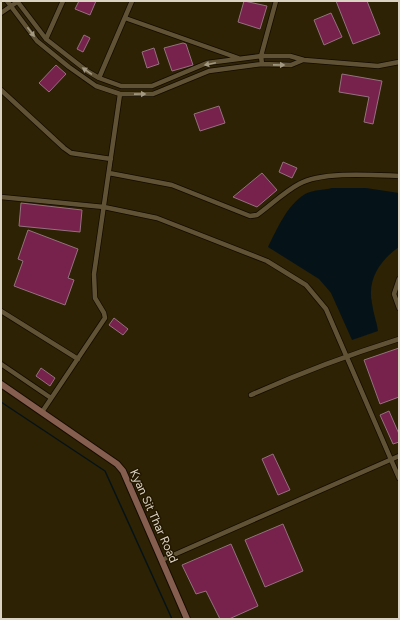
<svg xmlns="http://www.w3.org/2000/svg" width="400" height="620" viewBox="0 0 400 620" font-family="Figtree,sans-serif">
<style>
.water{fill:#051319}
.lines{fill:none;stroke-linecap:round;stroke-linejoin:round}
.stream{stroke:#051319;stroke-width:1.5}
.building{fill:#76224c;stroke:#94717e}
.minor-casing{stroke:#140b00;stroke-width:6}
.secondary-casing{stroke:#140b00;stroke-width:8}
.minor{stroke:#605335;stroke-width:4.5}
.secondary{stroke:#865e4f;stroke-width:6}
.oneway{fill:#a39983}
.labels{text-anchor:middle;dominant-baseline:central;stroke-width:3;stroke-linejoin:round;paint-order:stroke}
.street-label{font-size:12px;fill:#dad2c2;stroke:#241800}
</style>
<rect width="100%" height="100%" fill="#2d2204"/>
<path class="water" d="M 332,188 L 366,188 L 399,193 L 399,247 C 380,260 367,280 372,303 C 373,313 377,322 378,331 L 352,340 L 331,293 L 319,279 L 268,247 C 277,229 287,205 305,194 C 312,190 324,190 332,188 Z"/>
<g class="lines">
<path class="stream" d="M 1,402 L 105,471 L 172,619"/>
</g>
<path class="building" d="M 79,1 L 96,1 L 90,15 L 75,9 Z
M 244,1 L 267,6 L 260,29 L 238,22 Z
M 336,1 L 367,1 L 380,34 L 353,44 Z
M 331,13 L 342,37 L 324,45 L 314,20 Z
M 84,35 L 90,38 L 83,52 L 77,49 Z
M 183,43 L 186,44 L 193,65 L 172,71 L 164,48 Z
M 154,48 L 159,64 L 147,68 L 142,52 Z
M 56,65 L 66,74 L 49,92 L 39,83 Z
M 342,74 L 382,81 L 373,124 L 364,122 L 369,97 L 339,92 Z
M 219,106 L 225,123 L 200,131 L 194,114 Z
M 283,162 L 297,168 L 292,178 L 279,172 Z
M 262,173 L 277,190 L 257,207 L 233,197 Z
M 21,203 L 82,210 L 80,232 L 19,226 Z
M 28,230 L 78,249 L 68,278 L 74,280 L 65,305 L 14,286 L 23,261 L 18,259 Z
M 114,318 L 128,329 L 123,335 L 109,325 Z
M 399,348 L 399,397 L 380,404 L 364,360 Z
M 41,368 L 55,378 L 50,386 L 36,376 Z
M 389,411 L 399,434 L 399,442 L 393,444 L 380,415 Z
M 273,454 L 290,490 L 278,495 L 262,459 Z
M 283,524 L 303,571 L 265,587 L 245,540 Z
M 231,544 L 258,606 L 229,619 L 220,619 L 206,591 L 196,594 L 182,565 Z"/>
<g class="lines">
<defs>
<path id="minor" d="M 7,1 L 37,41 L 69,67 L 96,86 L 120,94 L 153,94 L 209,71 L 262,64 L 291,65 L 303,60
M 17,1 L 46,39 L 87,71 L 99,78 L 121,86 L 152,86 L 207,63 L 261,56 L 290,56 L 304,60 L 378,66 L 399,62
M 1,13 L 17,2
M 125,18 L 238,58
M 46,39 L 63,1
M 262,64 L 261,56 L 276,1
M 99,78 L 132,1
M 1,90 L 64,148 L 71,153 L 111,159
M 109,173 L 172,185 L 250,216 L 257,215 C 271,205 284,192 299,184 C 322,171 373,175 399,176
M 1,197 L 104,207 L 157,218 L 267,261 L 306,285 L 326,309 L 399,478
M 399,279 L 394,294 L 399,308
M 1,311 L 78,359
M 1,364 L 51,398
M 251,395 C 300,373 348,355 399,339
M 42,412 L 105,318 L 104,313 L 95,298 L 94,274 L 120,94
M 162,560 L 399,456"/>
<path id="secondary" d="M 1,384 L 117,464 L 123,471 L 187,619"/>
</defs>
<use href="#minor" class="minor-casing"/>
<use href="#secondary" class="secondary-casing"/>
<use href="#minor" class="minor"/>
<use href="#secondary" class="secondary"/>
</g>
<defs><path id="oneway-solid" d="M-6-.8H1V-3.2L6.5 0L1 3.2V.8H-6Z"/></defs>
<g class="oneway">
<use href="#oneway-solid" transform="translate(31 32) rotate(53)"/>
<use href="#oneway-solid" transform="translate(210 64) rotate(168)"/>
<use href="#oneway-solid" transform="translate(279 65) rotate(1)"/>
<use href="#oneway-solid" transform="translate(87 71) rotate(-145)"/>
<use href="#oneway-solid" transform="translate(140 94) rotate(-1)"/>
</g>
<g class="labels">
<g class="street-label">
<text transform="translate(154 516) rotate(66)">Kyan Sit Thar Road</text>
</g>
</g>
<rect width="400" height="620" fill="none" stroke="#dad2c2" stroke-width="4"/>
</svg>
